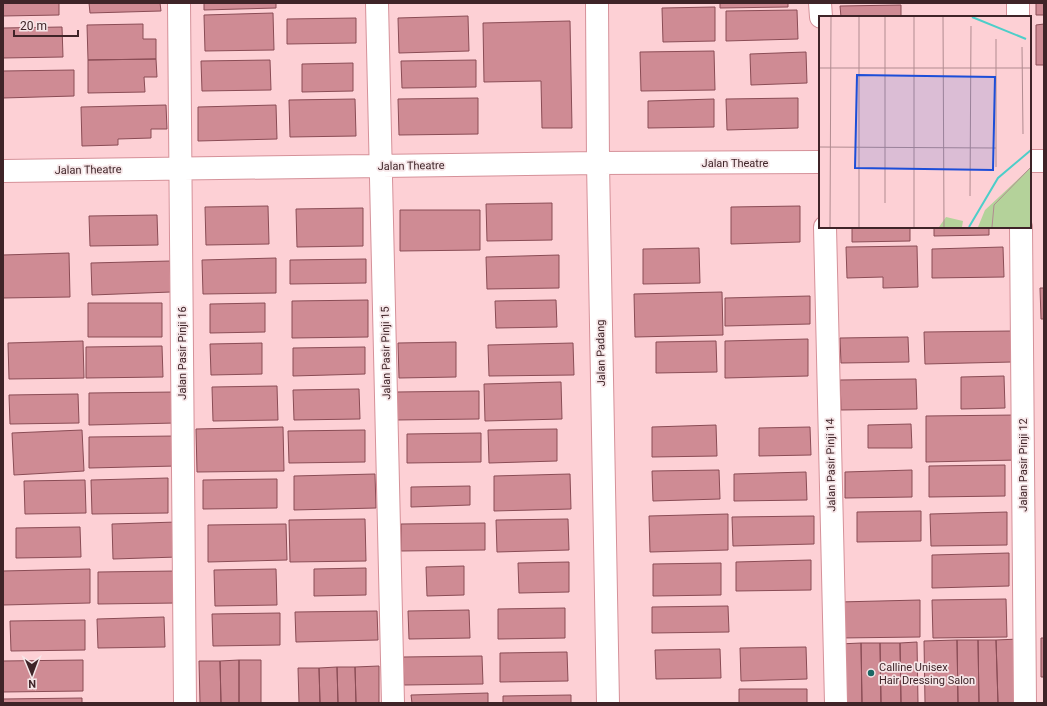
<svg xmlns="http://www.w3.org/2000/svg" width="1047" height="706" viewBox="0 0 1047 706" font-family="Roboto,sans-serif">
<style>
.building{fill:#cf8b94;stroke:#8a4c55}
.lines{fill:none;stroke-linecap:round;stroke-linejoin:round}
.minor-casing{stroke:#d59199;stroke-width:24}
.minor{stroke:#fff;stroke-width:22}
.poi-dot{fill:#1a6764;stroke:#f6e6e8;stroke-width:1.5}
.labels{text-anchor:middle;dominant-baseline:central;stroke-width:3.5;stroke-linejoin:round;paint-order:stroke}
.street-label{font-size:11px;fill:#3f2428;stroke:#f6e6e8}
.poi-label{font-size:11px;fill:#3f2428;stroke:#f6e6e8;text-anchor:start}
.inset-river{fill:none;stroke:#4dcec9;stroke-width:2}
.inset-road{fill:none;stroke:#b18b90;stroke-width:1}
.view{fill:#1d4ed8;fill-opacity:0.15;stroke:#1d4ed8;stroke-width:2}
.inset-edge{fill:none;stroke:#3f2428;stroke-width:2}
</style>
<rect width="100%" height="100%" fill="#fdd0d5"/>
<path class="building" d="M 3,3 L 59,3 L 59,15 L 3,16 Z
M 89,3 L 160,3 L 161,11 L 90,13 Z
M 204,3 L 276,3 L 276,8 L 204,10 Z
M 720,3 L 788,3 L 788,7 L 720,8 Z
M 1036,3 L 1044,3 L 1044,15 L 1036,15 Z
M 901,5 L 901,17 L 841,17 L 840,6 Z
M 715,7 L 715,41 L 663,42 L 662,8 Z
M 797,10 L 798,39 L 726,41 L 726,11 Z
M 273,13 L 274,50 L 205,51 L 204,15 Z
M 468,16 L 469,51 L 399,53 L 398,18 Z
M 356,18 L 356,43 L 287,44 L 287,19 Z
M 570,21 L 572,128 L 542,128 L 541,81 L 484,82 L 483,23 Z
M 143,24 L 143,39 L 156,39 L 156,59 L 88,60 L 87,25 Z
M 1044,24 L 1044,65 L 1036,65 L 1036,25 Z
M 62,27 L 63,57 L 3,58 L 3,28 Z
M 714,51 L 715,90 L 641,91 L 640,52 Z
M 806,52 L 807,83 L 751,85 L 750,54 Z
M 156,59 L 157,77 L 144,77 L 145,92 L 88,93 L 88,60 Z
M 270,60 L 271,90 L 202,91 L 201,61 Z
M 476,60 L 476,87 L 402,88 L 401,61 Z
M 353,63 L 353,91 L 302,92 L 302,64 Z
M 74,70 L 74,96 L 3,98 L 3,71 Z
M 478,98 L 478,134 L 399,135 L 398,99 Z
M 798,98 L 798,128 L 727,130 L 726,99 Z
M 355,99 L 356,136 L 290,137 L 289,100 Z
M 714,99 L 714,127 L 648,128 L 648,101 Z
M 166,105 L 167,129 L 151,129 L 151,138 L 118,139 L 118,145 L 82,146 L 81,107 Z
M 276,105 L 277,139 L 198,141 L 198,107 Z
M 552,203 L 552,240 L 487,241 L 486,204 Z
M 268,206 L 269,244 L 206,245 L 205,207 Z
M 800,206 L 800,242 L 731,244 L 731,207 Z
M 363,208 L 363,246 L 297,247 L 296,209 Z
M 400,210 L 480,210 L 480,250 L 400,251 Z
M 157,215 L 158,245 L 90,246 L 89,216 Z
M 852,227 L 910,227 L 910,241 L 852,242 Z
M 934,227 L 989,227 L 989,235 L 934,236 Z
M 917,246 L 918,287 L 883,288 L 883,277 L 847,278 L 846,247 Z
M 1003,247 L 1004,277 L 932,278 L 932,249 Z
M 699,248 L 700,283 L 643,284 L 643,249 Z
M 69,253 L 70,297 L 3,298 L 3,255 Z
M 559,255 L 559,288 L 487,289 L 486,257 Z
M 276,258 L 276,293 L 203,294 L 202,260 Z
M 366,259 L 366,283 L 290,284 L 290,260 Z
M 170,261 L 171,292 L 92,295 L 91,263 Z
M 1040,288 L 1044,288 L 1044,319 L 1041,319 Z
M 722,292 L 723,335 L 635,337 L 634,294 Z
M 810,296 L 810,324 L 725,326 L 725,298 Z
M 368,300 L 368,337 L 292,338 L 292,301 Z
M 556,300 L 557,327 L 496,328 L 495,301 Z
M 88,303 L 162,303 L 162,337 L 88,337 Z
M 265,303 L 265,332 L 210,333 L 210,304 Z
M 1011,331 L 1012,362 L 925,364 L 924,332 Z
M 908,337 L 909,362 L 841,363 L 840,338 Z
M 808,339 L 808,376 L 725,378 L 725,341 Z
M 83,341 L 84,378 L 9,379 L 8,343 Z
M 716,341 L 717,372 L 656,373 L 656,342 Z
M 456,342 L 456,377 L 399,378 L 398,343 Z
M 262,343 L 262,374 L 211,375 L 210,344 Z
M 573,343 L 574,375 L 489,376 L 488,345 Z
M 162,346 L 163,377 L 86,378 L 86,347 Z
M 365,347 L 365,374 L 293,376 L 293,348 Z
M 1004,376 L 1005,408 L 961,409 L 961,377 Z
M 916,379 L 917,409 L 841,410 L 840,380 Z
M 561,382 L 562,419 L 485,421 L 484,384 Z
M 277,386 L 278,420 L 213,421 L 212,387 Z
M 359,389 L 360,419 L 294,420 L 293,390 Z
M 479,391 L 479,419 L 396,420 L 396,392 Z
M 175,392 L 175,423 L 89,425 L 89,393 Z
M 78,394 L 79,423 L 10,424 L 9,395 Z
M 1016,415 L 1017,460 L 926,462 L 926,416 Z
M 911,424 L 912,448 L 868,448 L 868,425 Z
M 716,425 L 717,456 L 652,457 L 652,427 Z
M 283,427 L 284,471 L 197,472 L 196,429 Z
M 810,427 L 811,455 L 759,456 L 759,428 Z
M 557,429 L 557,461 L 489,463 L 488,430 Z
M 82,430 L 84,471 L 14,475 L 12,433 Z
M 365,430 L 365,462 L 289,463 L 288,431 Z
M 481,433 L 481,462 L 407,463 L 407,434 Z
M 175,436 L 176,466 L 89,468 L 89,437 Z
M 1005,465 L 1005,496 L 929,497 L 929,466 Z
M 719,470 L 720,499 L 653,501 L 652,471 Z
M 912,470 L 912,497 L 845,498 L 845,472 Z
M 806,472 L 807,500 L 734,501 L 734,474 Z
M 375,474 L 376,508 L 294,510 L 294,476 Z
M 570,474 L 571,509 L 494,511 L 494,476 Z
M 168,478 L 168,513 L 92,514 L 91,480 Z
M 277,479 L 277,508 L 203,509 L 203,480 Z
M 85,480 L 86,513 L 25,514 L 24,481 Z
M 470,486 L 470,505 L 411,507 L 411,487 Z
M 921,511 L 921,541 L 857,542 L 857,512 Z
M 1007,512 L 1007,545 L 931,546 L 930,514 Z
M 728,514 L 728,550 L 650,552 L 649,516 Z
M 814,516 L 814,544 L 733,546 L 732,517 Z
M 365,519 L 366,561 L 290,562 L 289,520 Z
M 568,519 L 569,550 L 497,552 L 496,520 Z
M 177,522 L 178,557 L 113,559 L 112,524 Z
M 485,523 L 485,550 L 401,551 L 401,524 Z
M 286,524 L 287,560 L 208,562 L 208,525 Z
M 80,527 L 81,557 L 16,558 L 16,528 Z
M 1009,553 L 1009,586 L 932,588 L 932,555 Z
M 811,560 L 811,590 L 736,591 L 736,562 Z
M 569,562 L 569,592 L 519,593 L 518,563 Z
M 721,563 L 721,595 L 653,596 L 653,564 Z
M 464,566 L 464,595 L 427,596 L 426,567 Z
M 366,568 L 366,595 L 314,596 L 314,569 Z
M 90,569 L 90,603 L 3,605 L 3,571 Z
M 276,569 L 277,605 L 215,606 L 214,570 Z
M 176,571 L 177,603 L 98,604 L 98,572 Z
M 1006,599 L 1007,637 L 933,638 L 932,600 Z
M 920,600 L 920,637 L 840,638 L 839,602 Z
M 728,606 L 729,632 L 652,633 L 652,607 Z
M 565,608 L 565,638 L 498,639 L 498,609 Z
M 469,610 L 470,638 L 409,639 L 408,611 Z
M 377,611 L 378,640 L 296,642 L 295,612 Z
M 280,613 L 280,645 L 213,646 L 212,614 Z
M 164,617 L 165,647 L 98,648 L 97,619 Z
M 85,620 L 85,650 L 11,651 L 10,621 Z
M 1041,638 L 1044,638 L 1044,677 L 1041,677 Z
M 1019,639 L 1020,703 L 998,703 L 996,640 Z
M 957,640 L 958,703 L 925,703 L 924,641 Z
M 957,640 L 978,640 L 979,703 L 958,703 Z
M 978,640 L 996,640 L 998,703 L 979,703 Z
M 917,642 L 918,703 L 901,703 L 900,643 Z
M 861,643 L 862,703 L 840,703 L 839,644 Z
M 861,643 L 880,643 L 881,703 L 862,703 Z
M 880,643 L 900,643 L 901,703 L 881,703 Z
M 806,647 L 807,679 L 741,681 L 740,648 Z
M 720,649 L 721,678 L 656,679 L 655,650 Z
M 567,652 L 568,681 L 500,682 L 500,653 Z
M 482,656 L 483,684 L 404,685 L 403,657 Z
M 83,660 L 83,691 L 3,692 L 3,661 Z
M 239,660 L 239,703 L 221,703 L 220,661 Z
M 239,660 L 261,660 L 261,703 L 239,703 Z
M 199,661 L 220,661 L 221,703 L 200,703 Z
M 379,666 L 379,703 L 356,703 L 355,667 Z
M 337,667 L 355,667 L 356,703 L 338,703 Z
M 337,667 L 338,703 L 320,703 L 319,668 Z
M 298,668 L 319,668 L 320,703 L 299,703 Z
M 739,689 L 807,689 L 807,703 L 739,703 Z
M 488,693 L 488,703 L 412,703 L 411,695 Z
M 571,695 L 571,703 L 503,703 L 503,696 Z
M 82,698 L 82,703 L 3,703 L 3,699 Z"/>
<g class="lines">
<defs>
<path id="minor" d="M 179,3 L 185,703
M 377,3 L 393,703
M 597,3 L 598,163 L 608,703
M 820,3 L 821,17
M 1018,3 L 1018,17
M 1030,161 L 1044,161
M 3,171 L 598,163 L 820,162
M 825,227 L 836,703
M 1021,227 L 1025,703"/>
</defs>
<use href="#minor" class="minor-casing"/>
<use href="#minor" class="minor"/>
</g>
<circle class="poi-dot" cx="871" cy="673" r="4"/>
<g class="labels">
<g class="street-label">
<text x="735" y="163">Jalan Theatre</text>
<text transform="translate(411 166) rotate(-1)">Jalan Theatre</text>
<text transform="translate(88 170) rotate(-1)">Jalan Theatre</text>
<text transform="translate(182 353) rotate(-90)">Jalan Pasir Pinji 16</text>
<text transform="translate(386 353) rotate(-91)">Jalan Pasir Pinji 15</text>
<text transform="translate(601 353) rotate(-91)">Jalan Padang</text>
<text transform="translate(831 465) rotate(-91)">Jalan Pasir Pinji 14</text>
<text transform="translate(1023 465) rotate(-90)">Jalan Pasir Pinji 12</text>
</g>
<g class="poi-label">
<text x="879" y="667">Calline Unisex<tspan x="879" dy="13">Hair Dressing Salon</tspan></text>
</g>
</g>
<g transform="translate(819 16)">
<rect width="212" height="212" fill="#fdd0d5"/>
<path d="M 212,151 L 212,211 L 159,211 L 166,194 ZM 127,201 L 144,205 L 143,211 L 120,211 Z" fill="#b4d29a"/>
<path class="inset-river" d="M 153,1 L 207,23M 150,211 L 179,162 L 212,134"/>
<path class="inset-road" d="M 66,1 L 66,187M 124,1 L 125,211M 177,23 L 177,151M 203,31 L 204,118M 0,52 L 212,52M 0,131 L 177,132M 151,180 L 152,10M 11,211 L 12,1M 40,211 L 40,1M 95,211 L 95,1M 173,211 L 175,189 L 212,151"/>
<path class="view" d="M 38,59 L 176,61 L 174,154 L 36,152 Z"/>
<rect width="212" height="212" class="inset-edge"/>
</g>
<rect width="1047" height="706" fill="none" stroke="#3f2428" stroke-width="8"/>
<g transform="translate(32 674) rotate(179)" stroke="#f6e6e8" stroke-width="3" paint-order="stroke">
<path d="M0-3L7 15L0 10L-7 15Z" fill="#3f2428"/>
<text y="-6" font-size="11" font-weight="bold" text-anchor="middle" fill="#3f2428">N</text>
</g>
<path d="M14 30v6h64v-6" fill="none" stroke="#3f2428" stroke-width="2"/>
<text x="20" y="30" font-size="12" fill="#3f2428" stroke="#f6e6e8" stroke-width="3" paint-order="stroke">20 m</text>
</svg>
